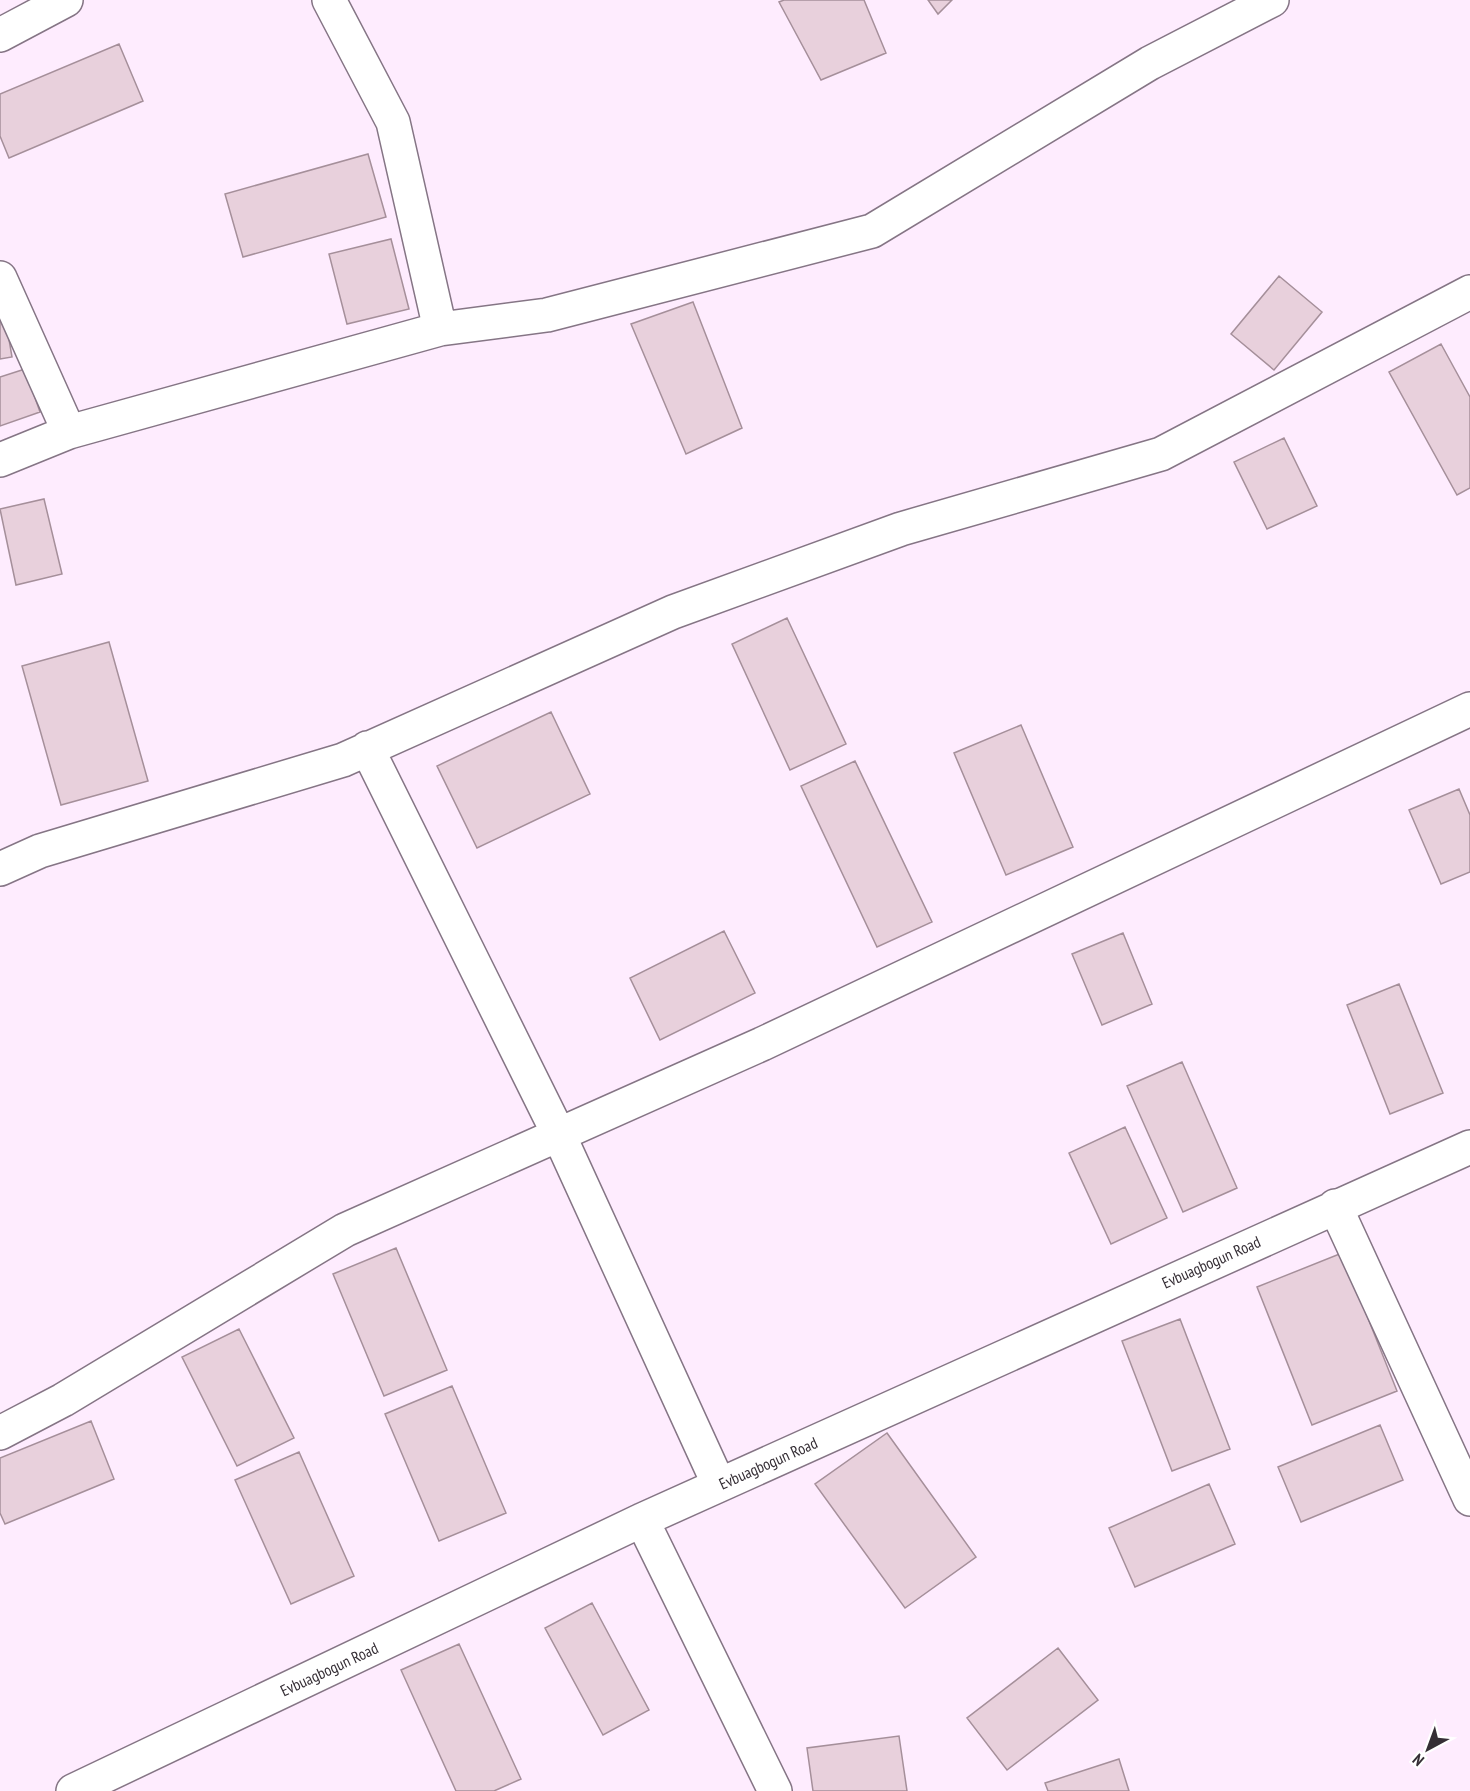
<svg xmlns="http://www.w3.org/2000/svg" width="1470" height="1791" viewBox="0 0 1470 1791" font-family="'PT Sans Narrow',sans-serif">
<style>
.building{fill:#e8d0dc;stroke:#a58f9a;stroke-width:1.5}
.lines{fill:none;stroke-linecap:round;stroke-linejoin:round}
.minor-casing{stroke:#857585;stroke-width:36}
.minor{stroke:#fff;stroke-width:33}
.labels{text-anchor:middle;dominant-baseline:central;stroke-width:6;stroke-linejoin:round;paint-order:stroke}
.street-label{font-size:16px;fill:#352e35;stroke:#fff}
</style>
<rect width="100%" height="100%" fill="#feecfe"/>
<path class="building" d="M 784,0 L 864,0 L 886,53 L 821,80 L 779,2 Z
M 928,0 L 952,0 L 938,14 Z
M 119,44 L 143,101 L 9,158 L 0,136 L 0,94 Z
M 368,154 L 386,217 L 243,257 L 225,194 Z
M 391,239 L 409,309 L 347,324 L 329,254 Z
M 1279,276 L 1322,312 L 1274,370 L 1231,334 Z
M 693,302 L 742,428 L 686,454 L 631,324 Z
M 5,316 L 12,357 L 0,359 L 0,317 Z
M 1441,344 L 1470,397 L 1470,488 L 1457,495 L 1389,372 Z
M 25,369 L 40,412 L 0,426 L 0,377 Z
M 1284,438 L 1317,506 L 1267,529 L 1234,462 Z
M 44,499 L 62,574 L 16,585 L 0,509 Z
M 787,618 L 846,744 L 790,770 L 732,644 Z
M 109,642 L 148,781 L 61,805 L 22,666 Z
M 551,712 L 590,794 L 477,848 L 437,766 Z
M 1021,725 L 1073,847 L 1006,875 L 954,753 Z
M 855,761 L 932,922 L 877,947 L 801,786 Z
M 1459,789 L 1470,815 L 1470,872 L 1441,884 L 1409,810 Z
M 724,931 L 755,993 L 660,1040 L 630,978 Z
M 1123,933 L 1152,1004 L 1102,1025 L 1072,954 Z
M 1399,984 L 1443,1093 L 1390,1114 L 1347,1005 Z
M 1182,1062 L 1237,1188 L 1183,1212 L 1127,1086 Z
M 1125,1127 L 1167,1218 L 1111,1244 L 1069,1153 Z
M 396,1248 L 447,1370 L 384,1396 L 333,1274 Z
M 1342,1253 L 1397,1391 L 1312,1425 L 1257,1287 Z
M 1180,1319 L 1230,1449 L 1172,1471 L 1122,1341 Z
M 239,1329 L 294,1438 L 237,1466 L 182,1357 Z
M 452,1386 L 506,1513 L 439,1541 L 385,1414 Z
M 91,1421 L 114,1479 L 5,1524 L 0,1513 L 0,1458 Z
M 1380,1425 L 1403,1480 L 1301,1522 L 1278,1467 Z
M 887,1433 L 976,1557 L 905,1608 L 815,1484 Z
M 299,1452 L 354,1576 L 291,1604 L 235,1480 Z
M 1209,1484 L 1235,1544 L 1135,1587 L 1109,1528 Z
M 592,1603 L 649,1710 L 603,1735 L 545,1628 Z
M 459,1644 L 521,1779 L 494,1791 L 456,1791 L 401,1670 Z
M 1058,1648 L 1098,1700 L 1007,1770 L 967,1718 Z
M 899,1736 L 907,1791 L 813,1791 L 807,1748 Z
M 1119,1759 L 1129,1791 L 1048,1791 L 1045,1783 Z"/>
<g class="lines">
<defs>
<path id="minor" d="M 329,0 L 393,122 L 440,329
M 0,35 L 66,0
M 0,278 L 69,432
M 0,460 L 69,432 L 440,329 L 547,315 L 872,231 L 1150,63 L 1272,0
M 367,748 L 559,1135 L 719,1485
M 0,869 L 40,851 L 343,760 L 673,612 L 901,529 L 1161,454 L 1470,292
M 1335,1206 L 1470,1499
M 0,1433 L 63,1400 L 345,1230 L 762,1044 L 1470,709
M 642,1520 L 775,1791
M 73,1791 L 642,1520 L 1470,1147"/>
</defs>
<use href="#minor" class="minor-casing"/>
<use href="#minor" class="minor"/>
</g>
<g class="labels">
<g class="street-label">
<text transform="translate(1211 1262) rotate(-24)">Evbuagbogun Road</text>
<text transform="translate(768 1463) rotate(-24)">Evbuagbogun Road</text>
<text transform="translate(329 1669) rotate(-25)">Evbuagbogun Road</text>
</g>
</g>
<g transform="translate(1428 1749) rotate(221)" stroke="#ffffff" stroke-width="4.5" paint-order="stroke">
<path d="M0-4.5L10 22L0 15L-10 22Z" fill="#352e35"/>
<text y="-9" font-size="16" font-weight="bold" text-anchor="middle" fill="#352e35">N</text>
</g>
</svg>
